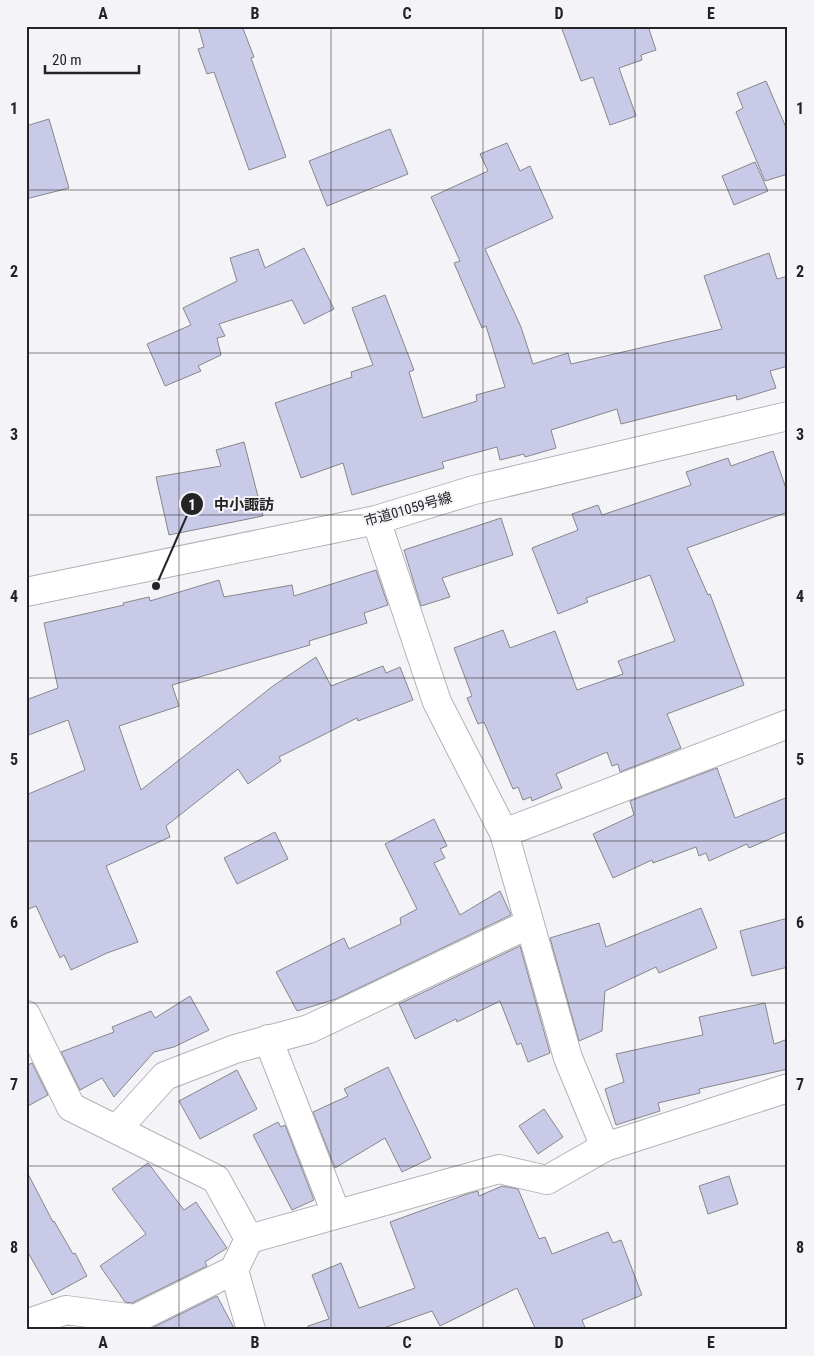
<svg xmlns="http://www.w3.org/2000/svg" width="814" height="1356" viewBox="0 0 814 1356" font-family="'Roboto Condensed','Noto Sans JP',sans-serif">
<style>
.building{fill:#c8cae8;stroke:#87878a}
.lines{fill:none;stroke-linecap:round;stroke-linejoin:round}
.minor-casing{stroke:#b3b3b7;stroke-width:30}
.minor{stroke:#fff;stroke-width:28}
.grid{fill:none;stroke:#242426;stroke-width:1;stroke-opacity:0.55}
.labels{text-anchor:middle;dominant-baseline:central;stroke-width:4;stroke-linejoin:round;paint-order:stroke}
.street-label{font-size:14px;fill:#242426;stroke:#f4f4f8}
.leader{fill:none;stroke:#242426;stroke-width:2}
.callout-dot{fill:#242426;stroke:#f4f4f8;stroke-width:2}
.mark-label{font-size:15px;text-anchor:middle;font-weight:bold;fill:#fff}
.callout-label{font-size:15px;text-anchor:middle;font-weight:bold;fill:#242426;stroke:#f4f4f8;stroke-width:4;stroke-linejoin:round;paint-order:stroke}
.neatline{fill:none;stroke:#242426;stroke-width:2}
.grid-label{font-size:16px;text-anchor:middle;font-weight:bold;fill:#242426}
</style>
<rect width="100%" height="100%" fill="#f4f4f8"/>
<path class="building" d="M 198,26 L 242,26 L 254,57 L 251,58 L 286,157 L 249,170 L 214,72 L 207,74 L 198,49 L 204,47 Z
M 561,26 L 648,26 L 656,50 L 641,55 L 642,60 L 619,68 L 636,116 L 610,125 L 593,77 L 581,81 Z
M 766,81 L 788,132 L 788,174 L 765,181 L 736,112 L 743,108 L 737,93 Z
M 49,119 L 69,188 L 26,199 L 26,126 Z
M 390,129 L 408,174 L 327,206 L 309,161 Z
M 507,143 L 520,171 L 530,166 L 553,218 L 485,249 L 521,327 L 533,364 L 568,353 L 571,364 L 722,329 L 704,276 L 769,253 L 777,279 L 788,276 L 788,366 L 770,371 L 776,388 L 737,400 L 736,395 L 621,424 L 617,409 L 551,430 L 556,448 L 525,457 L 524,454 L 500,460 L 497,447 L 442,462 L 444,468 L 352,495 L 343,463 L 301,478 L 275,403 L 352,377 L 351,372 L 373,365 L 352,308 L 385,295 L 414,370 L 409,372 L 423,418 L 477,401 L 476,395 L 505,387 L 486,326 L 482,328 L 454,263 L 460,261 L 431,197 L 488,171 L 480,154 Z
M 755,162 L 768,191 L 734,205 L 722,176 Z
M 304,248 L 334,309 L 304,324 L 292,300 L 219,324 L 225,336 L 217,338 L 221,355 L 198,366 L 201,371 L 165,386 L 147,344 L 191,325 L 183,308 L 237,281 L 230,258 L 258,249 L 265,268 Z
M 244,442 L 263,516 L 169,535 L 156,477 L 221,466 L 216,450 Z
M 773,451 L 788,494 L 788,512 L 687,548 L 708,595 L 710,594 L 744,685 L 667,714 L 681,748 L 620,772 L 618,764 L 612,766 L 607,752 L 556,774 L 562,788 L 532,801 L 531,797 L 523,800 L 518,787 L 513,789 L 484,722 L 478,724 L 467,698 L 472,696 L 454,648 L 503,630 L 510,648 L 555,631 L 577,690 L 623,674 L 618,661 L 675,641 L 650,575 L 586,598 L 588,602 L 558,614 L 532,548 L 578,530 L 572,514 L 598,505 L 602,515 L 691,485 L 686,472 L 728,458 L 731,466 Z
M 501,518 L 513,555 L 442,578 L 450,597 L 421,606 L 404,550 Z
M 376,570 L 388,605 L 364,613 L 367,623 L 309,641 L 310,645 L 172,685 L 179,706 L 119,726 L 141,790 L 273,686 L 316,657 L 331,686 L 383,666 L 386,673 L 400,667 L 413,700 L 358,721 L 357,718 L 279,757 L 281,761 L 248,784 L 238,769 L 166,826 L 170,837 L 106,866 L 138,942 L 107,953 L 71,970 L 64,955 L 60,958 L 36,906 L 26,910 L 26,795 L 85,770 L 68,720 L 26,736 L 26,700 L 58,688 L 44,623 L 124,605 L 123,603 L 149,597 L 150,601 L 219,580 L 224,597 L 292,585 L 294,596 Z
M 717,768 L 735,818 L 788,797 L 788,831 L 749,848 L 747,844 L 709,861 L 706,853 L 699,856 L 696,847 L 653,863 L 652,860 L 613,878 L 593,834 L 634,815 L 630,801 Z
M 434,819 L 447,846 L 440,849 L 445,858 L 434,863 L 460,915 L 500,891 L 511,915 L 336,999 L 297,1011 L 276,972 L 344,938 L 349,949 L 401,924 L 400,918 L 417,909 L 385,844 Z
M 275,832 L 288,859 L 237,884 L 224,858 Z
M 701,908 L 717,948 L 659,973 L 656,967 L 605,991 L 602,1031 L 579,1041 L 550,938 L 599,923 L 606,947 Z
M 788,918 L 788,967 L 752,976 L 740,931 Z
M 520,946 L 550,1053 L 528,1062 L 521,1043 L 517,1045 L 500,1001 L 457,1022 L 456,1019 L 415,1039 L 399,1004 Z
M 190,996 L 209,1030 L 174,1047 L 154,1052 L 114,1097 L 102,1078 L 80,1090 L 61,1052 L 114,1032 L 112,1027 L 151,1011 L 155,1018 Z
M 765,1003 L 774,1044 L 788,1039 L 788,1069 L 699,1089 L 700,1093 L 658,1103 L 660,1111 L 616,1125 L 605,1089 L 624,1082 L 616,1054 L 703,1035 L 699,1017 Z
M 32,1063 L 48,1095 L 26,1107 L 26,1066 Z
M 388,1067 L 431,1158 L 402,1172 L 385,1138 L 335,1168 L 313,1112 L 348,1096 L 344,1089 Z
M 237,1070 L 257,1109 L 200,1139 L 179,1101 Z
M 544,1109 L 563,1137 L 538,1154 L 519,1126 Z
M 278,1122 L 281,1127 L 285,1125 L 314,1200 L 292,1210 L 253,1135 Z
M 148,1163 L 184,1210 L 196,1202 L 227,1248 L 205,1262 L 207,1266 L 132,1303 L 125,1302 L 100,1266 L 146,1234 L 112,1189 Z
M 26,1170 L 53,1222 L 54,1221 L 73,1254 L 75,1253 L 87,1276 L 52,1295 L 26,1249 Z
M 729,1176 L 738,1204 L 708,1214 L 699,1186 Z
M 502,1186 L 518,1189 L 539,1239 L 545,1237 L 552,1254 L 608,1232 L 613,1243 L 621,1240 L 642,1295 L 582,1320 L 586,1330 L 536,1330 L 517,1288 L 440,1326 L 432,1311 L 378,1330 L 308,1330 L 308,1326 L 329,1319 L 312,1275 L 341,1263 L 359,1308 L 415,1288 L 390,1222 L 470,1193 L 478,1191 L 479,1196 Z
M 217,1296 L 235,1330 L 148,1330 Z"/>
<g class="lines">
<defs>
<path id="minor" d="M 376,520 L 437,702 L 504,833 L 568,1058 L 605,1147
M 26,592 L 376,520 L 474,490 L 788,416
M 504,833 L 788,724
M 26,1015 L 71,1107 L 216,1179 L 249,1239
M 268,1039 L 336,1213
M 117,1129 L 165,1076 L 235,1049 L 309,1029 L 529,924
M 234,1270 L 251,1330
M 26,1324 L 66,1310 L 135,1319 L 234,1270 L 249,1239 L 499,1169 L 547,1180 L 605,1147 L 788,1088"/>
</defs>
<use href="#minor" class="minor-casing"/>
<use href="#minor" class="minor"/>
</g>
<path class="grid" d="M 179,26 L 179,1330M 331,26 L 331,1330M 483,26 L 483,1330M 635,26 L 635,1330M 26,190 L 788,190M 26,353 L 788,353M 26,515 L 788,515M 26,678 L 788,678M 26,841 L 788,841M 26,1003 L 788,1003M 26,1166 L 788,1166"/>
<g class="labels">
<g class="street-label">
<text transform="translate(408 509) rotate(-16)">市道01059号線</text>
</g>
</g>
<path class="leader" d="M156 586L192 504"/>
<g class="callout-dot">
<circle cx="156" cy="586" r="5"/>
<circle cx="192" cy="504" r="12"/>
</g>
<g class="mark-label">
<text x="192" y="510">1</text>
</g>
<g class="callout-label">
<text x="244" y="510">中小諏訪</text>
</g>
<rect width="814" height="1356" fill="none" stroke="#f4f4f8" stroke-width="55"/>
<path d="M45 65v8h94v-8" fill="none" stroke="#242426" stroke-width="2.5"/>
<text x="52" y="65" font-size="15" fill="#242426" stroke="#f4f4f8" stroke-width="4" paint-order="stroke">20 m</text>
<rect x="28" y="28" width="758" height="1300" class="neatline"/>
<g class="grid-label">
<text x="103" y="19">A</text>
<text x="255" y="19">B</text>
<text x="407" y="19">C</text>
<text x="559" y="19">D</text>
<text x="711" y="19">E</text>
<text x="14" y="114">1</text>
<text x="800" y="114">1</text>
<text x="14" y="277">2</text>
<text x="800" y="277">2</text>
<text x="14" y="440">3</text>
<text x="800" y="440">3</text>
<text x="14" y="602">4</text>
<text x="800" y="602">4</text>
<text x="14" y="765">5</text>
<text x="800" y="765">5</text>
<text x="14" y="928">6</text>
<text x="800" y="928">6</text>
<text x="14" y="1090">7</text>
<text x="800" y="1090">7</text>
<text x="14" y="1253">8</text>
<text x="800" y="1253">8</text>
<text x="103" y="1348">A</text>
<text x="255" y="1348">B</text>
<text x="407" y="1348">C</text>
<text x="559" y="1348">D</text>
<text x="711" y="1348">E</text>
</g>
</svg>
